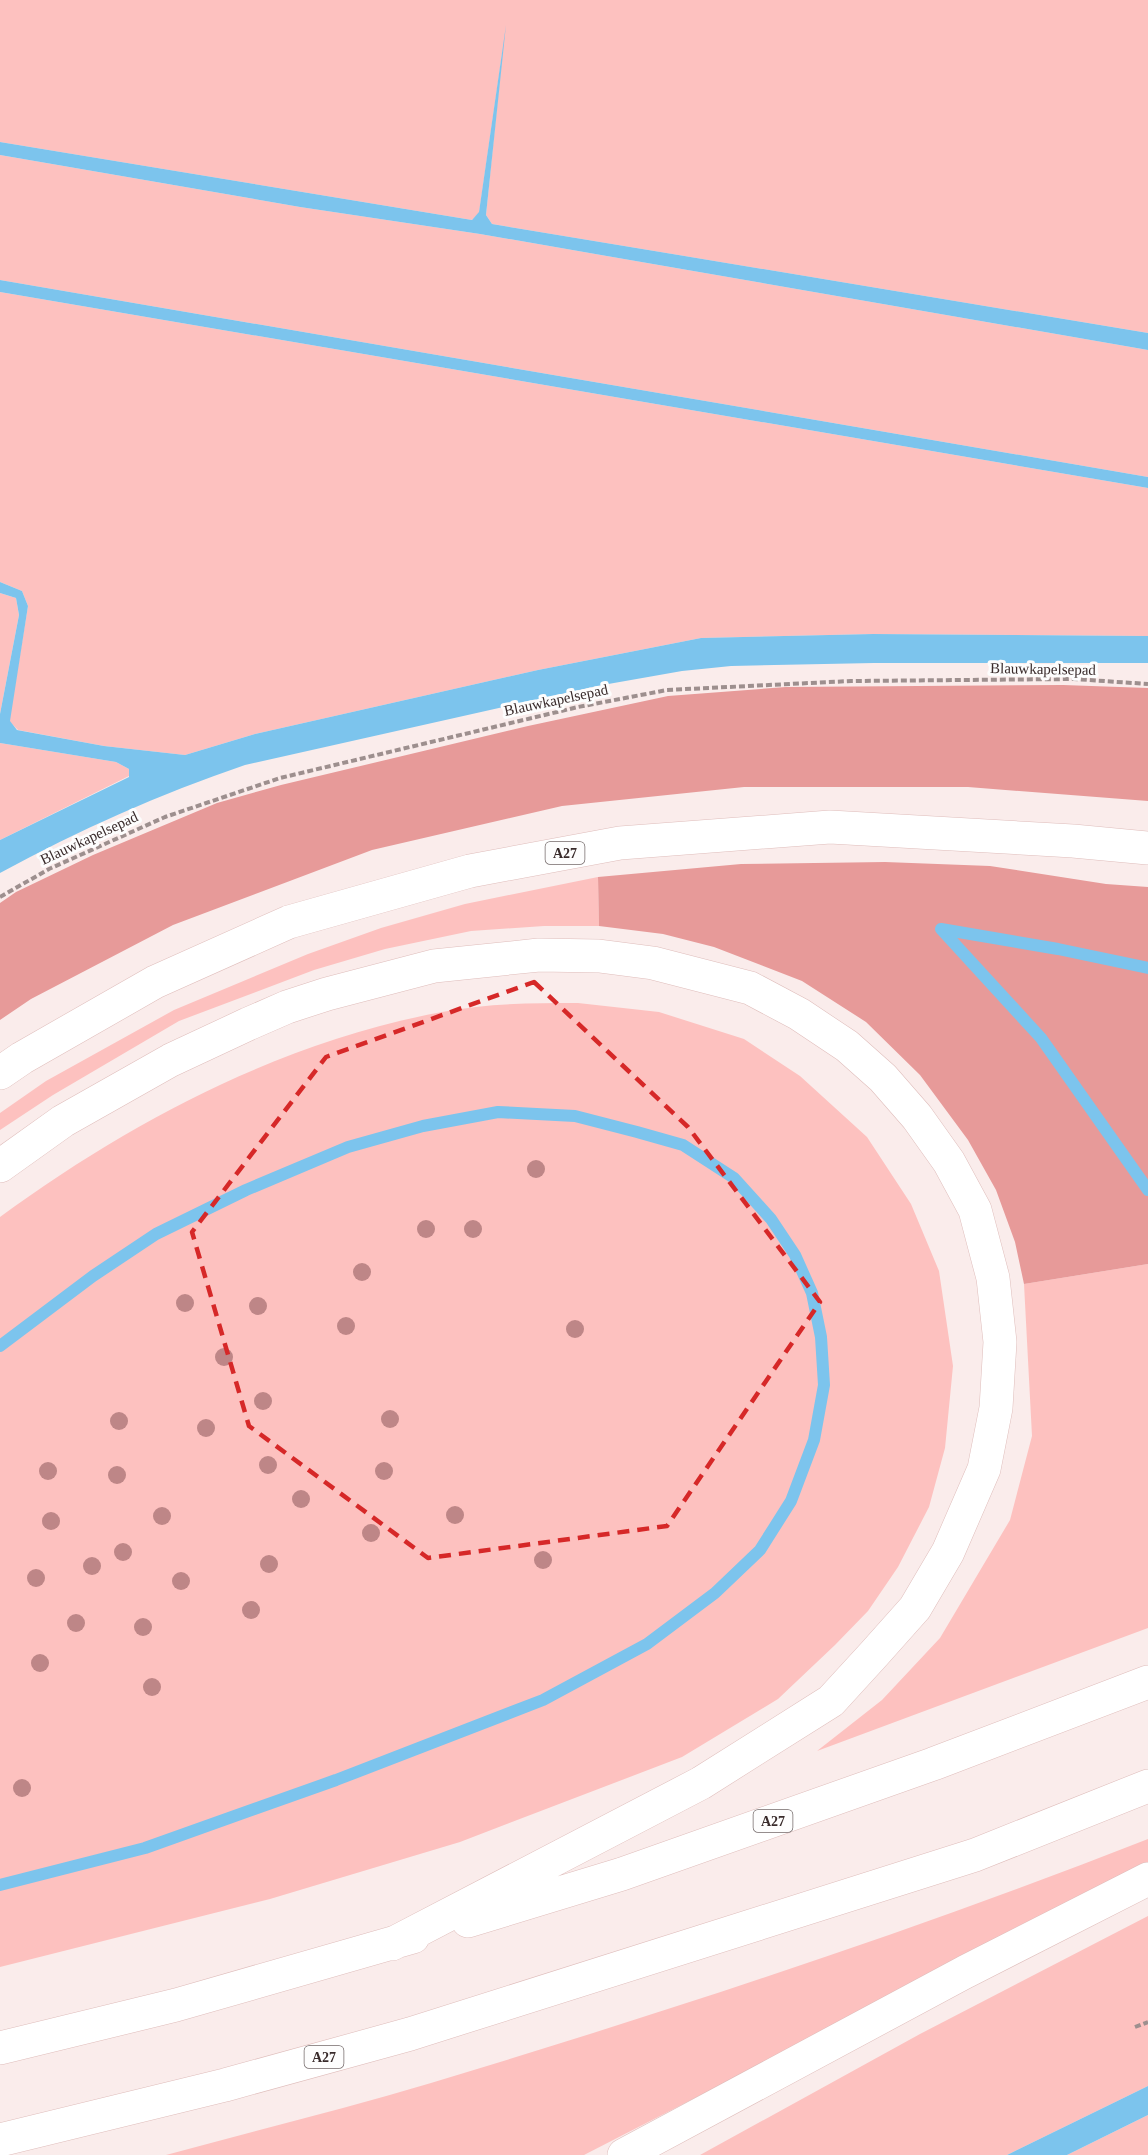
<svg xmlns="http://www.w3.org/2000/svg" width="1148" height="2155" viewBox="0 0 1148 2155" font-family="Georgia,serif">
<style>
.green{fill:#fdc1bf}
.forest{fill:#e79a99}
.water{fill:#7cc4ed}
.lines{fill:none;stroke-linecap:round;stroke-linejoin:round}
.stream{stroke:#7cc4ed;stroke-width:12}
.highway-casing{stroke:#dfbdbb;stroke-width:34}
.path{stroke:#9d8f8e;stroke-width:4;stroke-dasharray:6 3;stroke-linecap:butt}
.highway{stroke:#fff;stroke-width:33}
.tree{fill:#be8687}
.marked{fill:none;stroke:#d62828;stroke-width:4.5;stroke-dasharray:12 8;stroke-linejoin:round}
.labels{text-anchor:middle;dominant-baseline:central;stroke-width:6;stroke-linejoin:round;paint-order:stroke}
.shield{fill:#fdfdfd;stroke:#746a6a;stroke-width:1.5}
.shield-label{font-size:14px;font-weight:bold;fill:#392b2b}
.street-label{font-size:15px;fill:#392b2b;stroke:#fdfdfd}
</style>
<rect width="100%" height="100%" fill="#faeceb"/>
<path class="green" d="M 0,0 L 1148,0 L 1148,333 L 492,224 L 486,215 L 503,47 L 479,213 L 472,220 L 0,142 Z
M 0,155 L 300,207 L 480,234 L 1148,350 L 1148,477 L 0,280 Z
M 0,292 L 1148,488 L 1148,636 L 873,634 L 701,638 L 538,670 L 255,734 L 185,755 L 104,746 L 18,730 L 9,721 L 28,606 L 22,591 L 0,582 Z
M 0,593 L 16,598 L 19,615 L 0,714 Z
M 0,743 L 116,762 L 129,769 L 129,776 L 0,840 Z
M 598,877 L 599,926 L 544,926 L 471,931 L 385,949 L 314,970 L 179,1021 L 53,1095 L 0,1130 L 0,1113 L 46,1081 L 174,1010 L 308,954 L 381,928 L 465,904 Z
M 578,1003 L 659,1012 L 744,1039 L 800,1076 L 867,1137 L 911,1204 L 939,1271 L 953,1366 L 945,1448 L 929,1507 L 898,1567 L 868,1611 L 835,1645 L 778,1699 L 682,1757 L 460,1842 L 270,1899 L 0,1967 L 0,1217 C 131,1121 281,1042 442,1012 C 487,1003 533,1003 578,1003 Z
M 1148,1264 L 1148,1628 L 817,1751 L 882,1700 L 940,1638 L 1010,1520 L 1032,1436 L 1024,1284 Z
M 1148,1839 L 1148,1865 L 584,2155 L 166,2155 C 254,2131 344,2109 431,2083 C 673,2010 913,1931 1148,1839 Z
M 1148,1916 L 1148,2086 L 1007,2155 L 700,2155 L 920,2034 Z
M 1148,2115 L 1148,2155 L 1067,2155 Z"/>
<path class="forest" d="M 1063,685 L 1148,688 L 1148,801 L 968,787 L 744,787 L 562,806 L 372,850 L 173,925 L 31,999 L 0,1020 L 0,903 L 16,892 L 93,855 L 217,803 L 281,785 L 528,726 L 668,696 L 786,687 Z
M 885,862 L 990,866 L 1106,884 L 1148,887 L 1148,1264 L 1024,1284 L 1015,1242 L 996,1190 L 968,1140 L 920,1075 L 866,1022 L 802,981 L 714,947 L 663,934 L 599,926 L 598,877 L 741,864 Z"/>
<path class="water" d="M 506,25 L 486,215 L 492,224 L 1148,333 L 1148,350 L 480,234 L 300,207 L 0,155 L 0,142 L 472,220 L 479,212 Z
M 0,280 L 1148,477 L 1148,488 L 0,292 Z
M 0,582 L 22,591 L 28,606 L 10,721 L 17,730 L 104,746 L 185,755 L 255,734 L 538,670 L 701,638 L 873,634 L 1148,636 L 1148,663 L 874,663 L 731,666 L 682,671 L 597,686 L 245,765 C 160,794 79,830 0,873 L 0,840 L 129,777 L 129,769 L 116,762 L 0,743 L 0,714 L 19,615 L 16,598 L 0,593 Z
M 1148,2086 L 1148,2115 L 1067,2155 L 1007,2155 Z"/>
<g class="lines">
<path class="stream" d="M 1148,968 L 1058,949 L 941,929 L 1041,1038 L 1148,1190
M 0,1346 L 93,1276 L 156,1234 L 246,1190 L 348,1147 L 423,1126 L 498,1112 L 575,1116 L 637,1132 L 683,1145 L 734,1178 L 771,1219 L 795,1255 L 812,1293 L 821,1337 L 824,1385 L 814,1440 L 791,1501 L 760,1550 L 715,1593 L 647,1644 L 543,1700 L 336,1780 L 145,1848 L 0,1885"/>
<defs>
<path id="highway" d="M 0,1073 L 22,1058 L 155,982 L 289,922 L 470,871 L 620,843 L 830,827 L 1073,841 L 1148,848
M 0,1166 L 63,1121 L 171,1060 L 248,1024 L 287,1007 L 327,994 L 434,966 L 539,955 L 599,956 L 653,963 L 750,988 L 799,1014 L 847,1046 L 883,1078 L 917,1117 L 949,1162 L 975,1210 L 993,1278 L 1000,1342 L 996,1408 L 984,1469 L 948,1552 L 915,1608 L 874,1654 L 831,1701 L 701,1783 L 392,1944
M 468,1921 L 622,1874 L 933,1764 L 1148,1682
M 0,2048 L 176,2005 L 413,1937
M 0,2140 L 225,2085 L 410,2034 L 975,1855 L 1148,1786
M 624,2155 L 965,1972 L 1148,1879"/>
</defs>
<use href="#highway" class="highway-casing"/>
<path class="path" d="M 0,897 L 49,869 L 165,817 L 280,778 L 578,707 L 667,690 L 851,681 L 1074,679 L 1148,684
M 1135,2027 L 1148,2022"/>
<use href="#highway" class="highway"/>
</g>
<g class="tree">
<circle cx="536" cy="1169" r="9"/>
<circle cx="426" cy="1229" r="9"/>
<circle cx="473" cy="1229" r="9"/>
<circle cx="362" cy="1272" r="9"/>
<circle cx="185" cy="1303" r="9"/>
<circle cx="258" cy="1306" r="9"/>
<circle cx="346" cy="1326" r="9"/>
<circle cx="575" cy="1329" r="9"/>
<circle cx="224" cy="1357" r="9"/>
<circle cx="263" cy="1401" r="9"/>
<circle cx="390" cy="1419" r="9"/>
<circle cx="119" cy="1421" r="9"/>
<circle cx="206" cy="1428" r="9"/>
<circle cx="268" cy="1465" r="9"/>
<circle cx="48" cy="1471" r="9"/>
<circle cx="384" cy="1471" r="9"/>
<circle cx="117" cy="1475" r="9"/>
<circle cx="301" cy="1499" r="9"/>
<circle cx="455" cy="1515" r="9"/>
<circle cx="162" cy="1516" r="9"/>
<circle cx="51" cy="1521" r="9"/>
<circle cx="371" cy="1533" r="9"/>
<circle cx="123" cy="1552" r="9"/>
<circle cx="543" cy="1560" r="9"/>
<circle cx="269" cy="1564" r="9"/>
<circle cx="92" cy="1566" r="9"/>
<circle cx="36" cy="1578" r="9"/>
<circle cx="181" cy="1581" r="9"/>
<circle cx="251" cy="1610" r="9"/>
<circle cx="76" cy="1623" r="9"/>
<circle cx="143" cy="1627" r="9"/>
<circle cx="40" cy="1663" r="9"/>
<circle cx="152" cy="1687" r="9"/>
<circle cx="22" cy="1788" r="9"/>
</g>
<path class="marked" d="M 534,982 L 688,1127 L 820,1302 L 667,1526 L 428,1558 L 249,1426 L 192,1232 L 326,1057 Z"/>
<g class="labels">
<g class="shield">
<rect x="545.5" y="842" width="39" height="22" rx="4.5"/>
<rect x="753.5" y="1810" width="39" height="22" rx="4.5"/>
<rect x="304.5" y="2046" width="39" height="22" rx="4.5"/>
</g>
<g class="shield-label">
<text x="565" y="853">A27</text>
<text x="773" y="1821">A27</text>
<text x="324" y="2057">A27</text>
</g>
<g class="street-label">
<text transform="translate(1043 669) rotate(1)">Blauwkapelsepad</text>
<text transform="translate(556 700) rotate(-12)">Blauwkapelsepad</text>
<text transform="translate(89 838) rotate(-25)">Blauwkapelsepad</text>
</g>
</g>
</svg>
